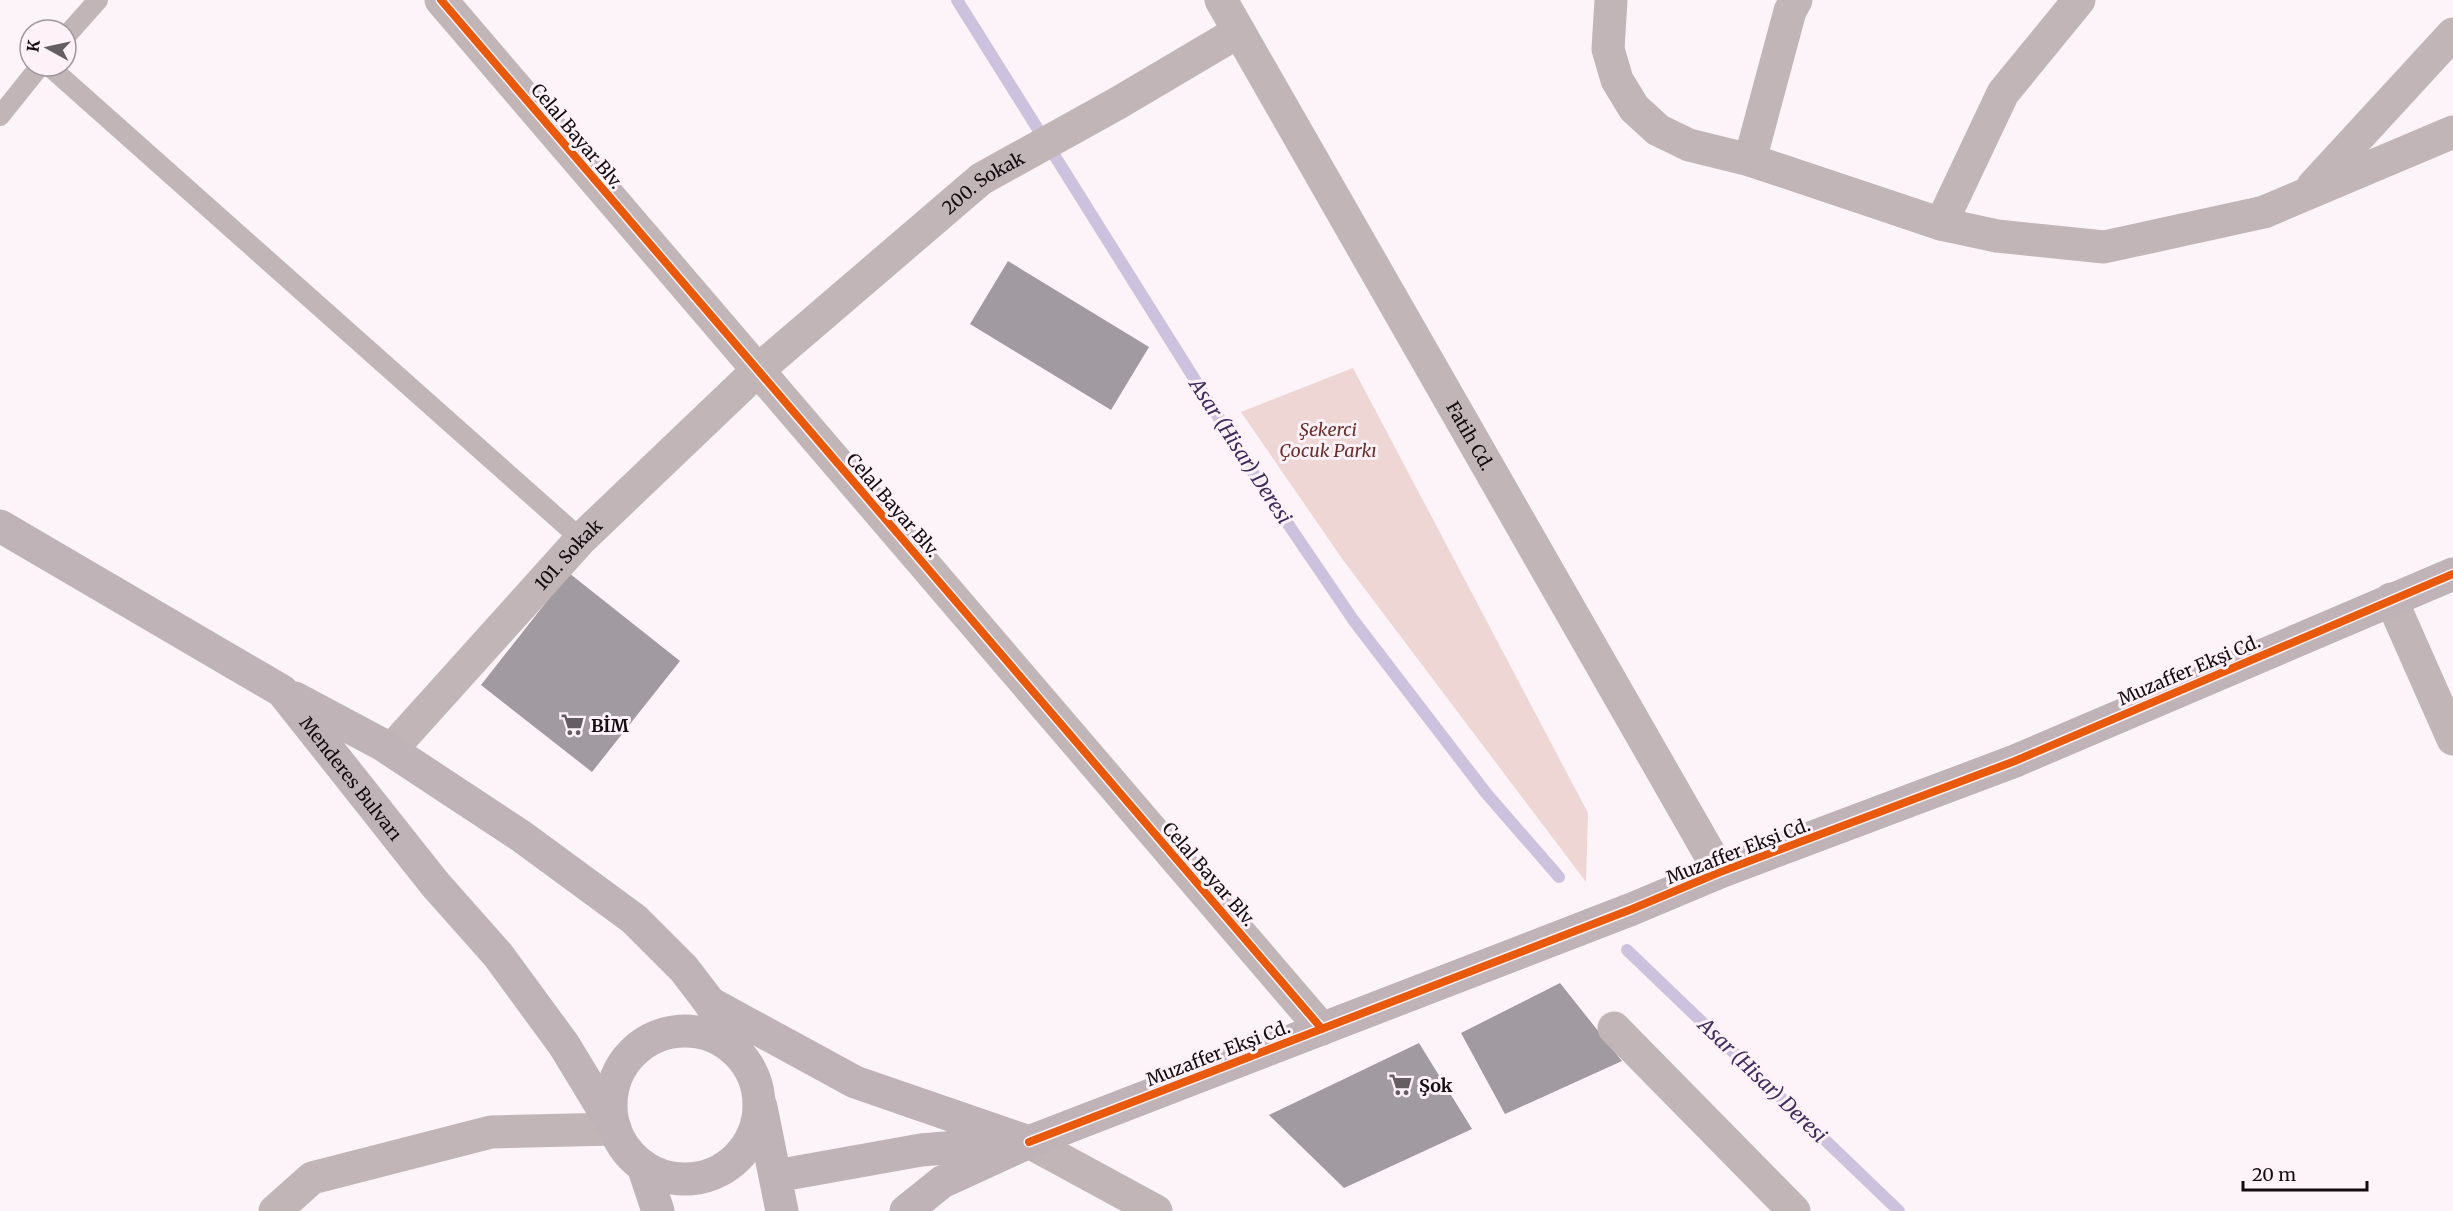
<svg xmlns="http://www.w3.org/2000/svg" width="2453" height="1211" viewBox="0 0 2453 1211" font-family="Merriweather,serif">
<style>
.green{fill:#edd6d4}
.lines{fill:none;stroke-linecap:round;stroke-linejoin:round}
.stream{stroke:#cdc2dd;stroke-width:12}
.building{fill:#a29aa1}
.lane{stroke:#c1b5b7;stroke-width:20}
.street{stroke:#c1b5b7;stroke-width:33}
.secondary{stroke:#c0b3b7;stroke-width:33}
.cycleway-casing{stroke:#fff1f8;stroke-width:11}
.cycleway{stroke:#e8590c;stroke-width:8}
.labels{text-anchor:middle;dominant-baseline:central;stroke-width:6;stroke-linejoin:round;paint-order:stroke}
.street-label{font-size:18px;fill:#120b0f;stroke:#fff1f8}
.park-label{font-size:18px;font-style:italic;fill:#693029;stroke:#fff1f8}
.poi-label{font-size:18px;font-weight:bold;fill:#120b0f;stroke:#fff1f8;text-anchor:start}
.water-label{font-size:20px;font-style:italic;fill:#3f2b5b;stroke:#fff1f8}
</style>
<rect width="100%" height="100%" fill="#fcf4f8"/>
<path class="green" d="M 1353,368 L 1588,813 L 1586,882 L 1343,560 L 1241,412 Z"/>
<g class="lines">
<path class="stream" d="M 957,0 L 1254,474 L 1354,621 L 1486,793 L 1559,877
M 1627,950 L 1899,1211"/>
</g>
<path class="building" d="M 1008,261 L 1149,347 L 1111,410 L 970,324 Z
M 569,573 L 680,661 L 592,772 L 481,685 Z
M 1560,983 L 1622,1061 L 1505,1114 L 1461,1033 Z
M 1419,1043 L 1472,1129 L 1344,1188 L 1269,1115 Z"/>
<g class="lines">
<path class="lane" d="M 66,36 L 98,0
M 49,66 L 581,539
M 0,116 L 40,66"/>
<g class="street">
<path d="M 441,0 L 1322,1029"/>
<path id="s1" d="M 1221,0 L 1720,872"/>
<path d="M 1611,0 L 1608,49 L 1617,80 L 1634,108 L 1658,130 L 1689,145 L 1750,160 L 1941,224 L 1997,236 L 2104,247 L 2264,212 L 2453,132"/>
<path d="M 1750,160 L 1790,11 L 1796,0"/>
<path d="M 2313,186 L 2453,34"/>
<path d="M 1941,224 L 2003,93 L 2079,0"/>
<path d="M 2391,599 L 2453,739"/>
<path id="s2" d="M 391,750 L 581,539 L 757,371 L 981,179 L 1118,103 L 1238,32"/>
<path d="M 1614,1028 L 1794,1211"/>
<path d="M 1029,1142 L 1156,1211"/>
<path d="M 275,1211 L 312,1178 L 491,1132 L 615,1129"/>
</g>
<g class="secondary">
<path id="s3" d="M 0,526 L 282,691 L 435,884 L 498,955 L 564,1045 L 615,1129"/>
<path d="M 295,698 L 383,745 L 521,836 L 634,919 L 684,969 L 710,1003 L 739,1053"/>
<path d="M 710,1003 L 855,1082 L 1029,1142"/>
<circle cx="685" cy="1105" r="74"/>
<path d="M 761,1107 L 782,1211"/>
<path d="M 643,1166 L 658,1211"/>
<path d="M 776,1176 L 921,1150 L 1006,1143"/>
<path d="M 906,1211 L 942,1182 L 1029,1142 L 1632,909 L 1720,872 L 2015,761 L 2453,574"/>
</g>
<defs>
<path id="cycleway" d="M 441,0 L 1322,1029
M 1029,1142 L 1632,909 L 1720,872 L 2015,761 L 2453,574"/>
</defs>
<use href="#cycleway" class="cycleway-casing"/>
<use href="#cycleway" class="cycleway"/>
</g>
<defs>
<symbol id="supermarket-bare" viewBox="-9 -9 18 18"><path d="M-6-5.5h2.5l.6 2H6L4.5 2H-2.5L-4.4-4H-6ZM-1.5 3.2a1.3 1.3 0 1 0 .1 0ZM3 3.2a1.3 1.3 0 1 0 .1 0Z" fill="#645d61" stroke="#fff1f8" stroke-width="2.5" paint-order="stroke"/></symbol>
</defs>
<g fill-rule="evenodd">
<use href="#supermarket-bare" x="556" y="708" width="33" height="33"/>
<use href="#supermarket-bare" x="1384" y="1068" width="33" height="33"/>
</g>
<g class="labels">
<g class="street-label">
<text transform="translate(577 136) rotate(50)">Celal Bayar Blv.</text>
<text stroke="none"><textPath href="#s2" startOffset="822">200. Sokak</textPath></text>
<text stroke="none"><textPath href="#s1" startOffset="502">Fatih Cd.</textPath></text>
<text transform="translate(893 505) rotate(49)">Celal Bayar Blv.</text>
<text stroke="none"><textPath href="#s2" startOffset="264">101. Sokak</textPath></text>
<text transform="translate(2189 670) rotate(-23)">Muzaffer Ekşi Cd.</text>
<text stroke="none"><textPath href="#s3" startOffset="438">Menderes Bulvarı</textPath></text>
<text transform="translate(1738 851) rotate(-21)">Muzaffer Ekşi Cd.</text>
<text transform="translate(1209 874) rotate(49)">Celal Bayar Blv.</text>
<text transform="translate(1218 1053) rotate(-21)">Muzaffer Ekşi Cd.</text>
</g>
<g class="park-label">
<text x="1328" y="429">Şekerci<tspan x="1328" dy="21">Çocuk Parkı</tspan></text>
</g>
<g class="poi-label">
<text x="591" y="725">BİM</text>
<text x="1419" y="1085">Şok</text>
</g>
<g class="water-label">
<text transform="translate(1241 451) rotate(57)">Asar (Hisar) Deresi</text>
<text transform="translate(1763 1080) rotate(44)">Asar (Hisar) Deresi</text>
</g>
</g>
<g transform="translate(48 48) rotate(278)"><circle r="28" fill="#fff1f8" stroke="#a0959b" stroke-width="1.5"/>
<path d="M0-4.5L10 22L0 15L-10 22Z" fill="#645d61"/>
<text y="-9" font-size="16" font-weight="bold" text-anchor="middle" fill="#120b0f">K</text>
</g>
<path d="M2243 1181v9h124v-9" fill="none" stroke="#120b0f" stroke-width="3"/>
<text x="2252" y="1181" font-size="18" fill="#120b0f" stroke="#fff1f8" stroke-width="4.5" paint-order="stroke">20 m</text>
</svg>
